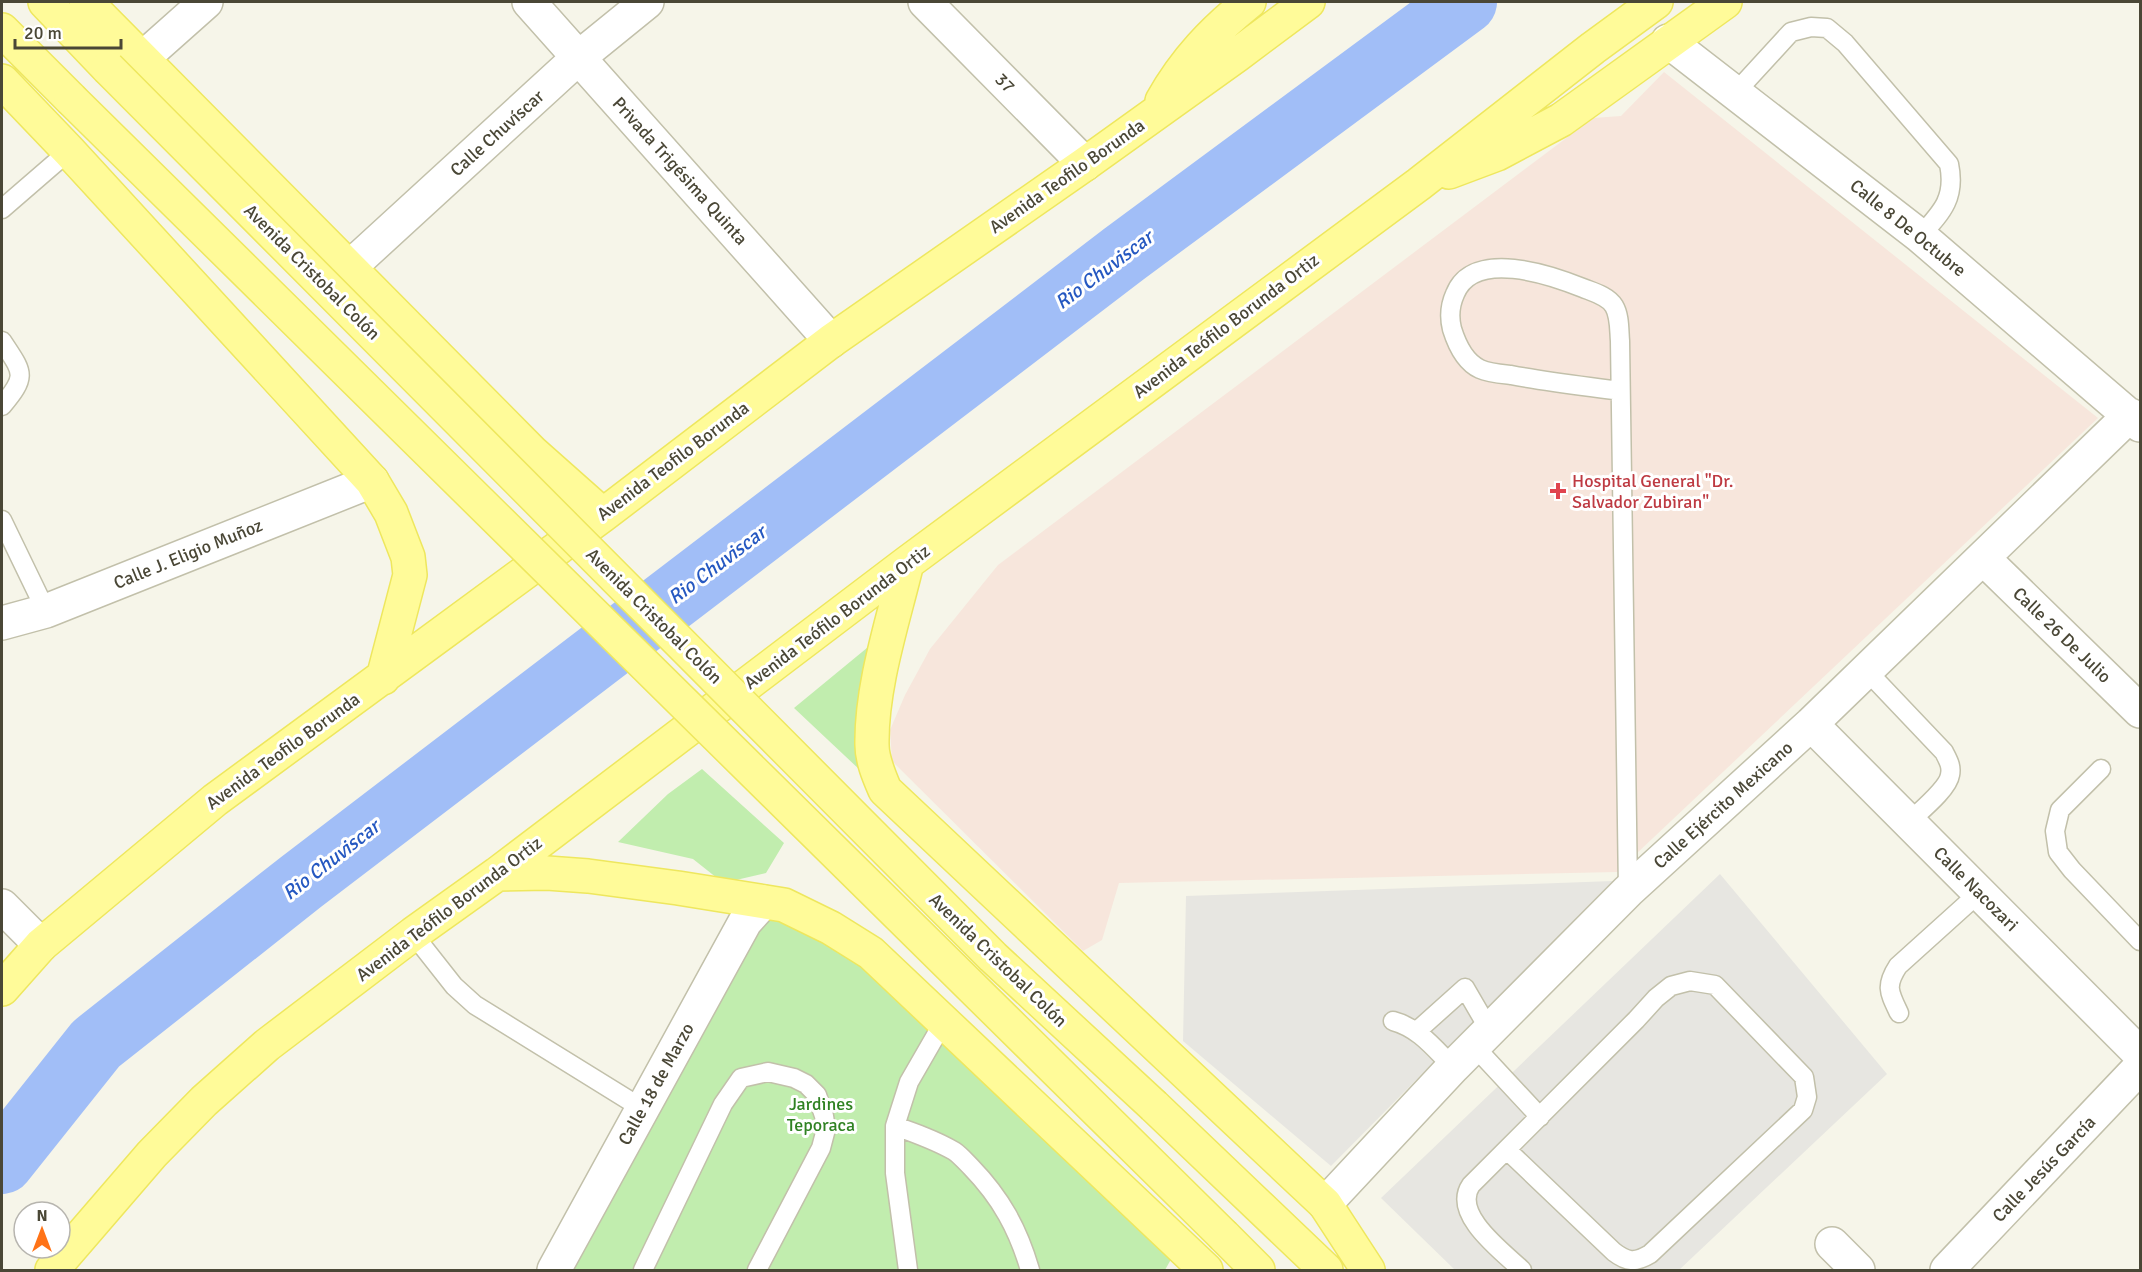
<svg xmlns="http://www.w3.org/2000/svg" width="2142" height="1272" viewBox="0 0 2142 1272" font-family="Signika,sans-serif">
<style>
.medical{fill:#f7e6dc}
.green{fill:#c1edae}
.parking{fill:#e7e6e1}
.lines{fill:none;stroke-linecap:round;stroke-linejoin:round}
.river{stroke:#a1bef7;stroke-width:64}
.service-casing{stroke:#c2c0aa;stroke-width:21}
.minor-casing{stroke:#c2c0aa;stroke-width:36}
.primary-casing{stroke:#eee75e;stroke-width:36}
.service{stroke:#fff;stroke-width:18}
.minor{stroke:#fff;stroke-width:33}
.primary{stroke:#fffb99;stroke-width:33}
.primary-bridge-casing{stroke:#eee75e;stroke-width:36;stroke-linecap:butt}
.primary-bridge{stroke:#fffb99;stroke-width:33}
.health-dot{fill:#e0444e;stroke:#fff;stroke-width:2}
.labels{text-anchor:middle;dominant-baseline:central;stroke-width:6;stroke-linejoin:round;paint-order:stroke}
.street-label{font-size:18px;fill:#4a4736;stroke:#fff}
.health-label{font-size:18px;fill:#be3a42;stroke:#fff;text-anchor:start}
.park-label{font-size:18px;fill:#308223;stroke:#fff}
.water-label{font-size:20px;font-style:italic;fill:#2558c1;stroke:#fff}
</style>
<rect width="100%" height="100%" fill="#f6f5e9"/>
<path class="medical" d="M 1664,72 L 2098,418 L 1617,872 L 1119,883 L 1102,940 L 1083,951 L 892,761 L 890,730 L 905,695 L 930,649 L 998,565 L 1593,118 L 1621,116 Z"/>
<path class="green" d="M 907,615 L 861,771 L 794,708 Z
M 702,769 L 784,843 L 766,873 L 736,880 L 717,878 L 693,859 L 618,842 L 668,794 Z
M 782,899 L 876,947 L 1174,1254 L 1165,1270 L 565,1270 L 745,924 Z"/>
<path class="parking" d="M 1720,874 L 1887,1074 L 1679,1270 L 1455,1270 L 1381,1198 Z
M 1613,881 L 1331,1166 L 1183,1041 L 1186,896 Z"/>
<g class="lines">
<path class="river" d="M 2,1162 L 96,1044 L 301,882 L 1124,254 L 1465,2"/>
<defs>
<path id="service" d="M 1735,93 L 1791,32 L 1811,27 L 1827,28 L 1845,43 L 1949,164 C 1956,198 1942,212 1920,236
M 2,209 L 69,151
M 2,341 C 23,373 28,375 2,406
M 1620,391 C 1584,386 1547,382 1511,375 C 1502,374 1489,373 1480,369 C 1465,362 1457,345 1452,329 C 1449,317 1450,305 1455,294 C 1473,248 1551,275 1583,288 C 1593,292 1608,296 1614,306 C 1620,316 1619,330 1620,341 L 1628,891
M 2,520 L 46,611
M 1867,671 L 1944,752 C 1948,760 1952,766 1950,775 C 1948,789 1919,812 1909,822
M 2101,769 L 2060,810 L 2055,831 L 2058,852 L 2072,870 L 2140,941
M 413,934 L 454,986 L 475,1005 L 643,1109
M 1899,1013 C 1889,992 1885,986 1898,966 L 1979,893
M 1393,1021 C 1419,1028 1434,1048 1453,1067
M 1417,1031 L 1465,988 L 1490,1031
M 1474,1046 L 1540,1117
M 895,1126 C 915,1133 935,1140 954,1151 C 960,1155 966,1162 971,1167 C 1001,1198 1018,1229 1030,1270
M 1507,1150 L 1614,1252 C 1627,1262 1635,1263 1650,1254 L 1803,1110 L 1807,1097 L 1804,1077 L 1715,985 L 1690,981 L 1671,986 L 1656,998 L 1636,1020 L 1471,1185 C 1451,1214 1503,1252 1522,1270
M 643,1270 L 723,1104 L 741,1078 L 768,1072 L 794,1078 L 806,1084 L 817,1095 L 824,1116 L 826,1129 L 821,1148 L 757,1270
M 908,1270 L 895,1173 L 895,1126 L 909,1082 L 943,1023"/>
<path id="minor" d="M 529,2 L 831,341
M 925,2 L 1085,164
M 1668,41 L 1920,236 L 2140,425
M 143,58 L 206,2
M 350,267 L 578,58 L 647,2
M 1984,559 L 2140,711
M 2,623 L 46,611 L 372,481
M 1811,724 L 2140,1054
M 2,906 L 41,945
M 1325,1204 L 1453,1067 L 1628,891 L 1811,724 L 2130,415
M 1832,1244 L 1858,1270
M 554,1270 L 745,922 L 763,902
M 1947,1270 L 2140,1067"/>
<path id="primary" d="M 45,2 L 108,68
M 86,2 L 532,452 L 603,515
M 2,30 L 71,99
M 2,81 L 69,151 L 372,481 L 391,513 L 408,557 L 410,575 L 383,678
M 1162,101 C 1185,60 1213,31 1249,2
M 1449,172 L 1497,154 L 1561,120 L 1725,2
M 907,563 C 893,621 871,686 872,745 C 872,760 879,776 885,790 L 1325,1204 L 1368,1270
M 497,874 L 547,873 L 588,876 L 678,888 L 784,905 L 831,928 L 871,953 L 1206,1270
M 2,989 L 41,945 L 215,800 L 603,515 L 831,341 L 1085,164 L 1237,55 L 1308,2
M 1154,1106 L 1326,1270
M 1224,1236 L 1258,1270
M 52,1270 L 152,1154 L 204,1101 L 267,1045 L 413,934 L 497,874 L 907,563 L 1419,184 L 1593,48 L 1656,2"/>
</defs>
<use href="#service" class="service-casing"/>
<use href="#minor" class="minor-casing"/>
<use href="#primary" class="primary-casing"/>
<use href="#service" class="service"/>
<use href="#minor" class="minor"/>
<use href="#primary" class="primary"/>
<defs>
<path id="primary-bridge" d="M 108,68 L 993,957 L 1154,1106
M 71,99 L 1224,1236"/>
</defs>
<use href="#primary-bridge" class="primary-bridge-casing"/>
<use href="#primary-bridge" class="primary-bridge"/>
</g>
<path class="health-dot" d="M1555 482h6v6h6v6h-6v6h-6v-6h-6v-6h6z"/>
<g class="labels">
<g class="street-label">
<text transform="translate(1005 83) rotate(45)">37</text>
<text transform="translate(497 133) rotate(-42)">Calle Chuvíscar</text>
<text transform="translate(680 171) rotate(48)">Privada Trigésima Quinta</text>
<text transform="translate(1067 176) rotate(-35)">Avenida Teofilo Borunda</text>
<text transform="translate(1908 228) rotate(39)">Calle 8 De Octubre</text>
<text transform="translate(312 272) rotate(45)">Avenida Cristobal Colón</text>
<text transform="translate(1226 326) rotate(-37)">Avenida Teófilo Borunda Ortiz</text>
<text transform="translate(673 461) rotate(-37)">Avenida Teofilo Borunda</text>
<text transform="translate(188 554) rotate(-22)">Calle J. Eligio Muñoz</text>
<text transform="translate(654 616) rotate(45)">Avenida Cristobal Colón</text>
<text transform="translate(837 617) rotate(-37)">Avenida Teófilo Borunda Ortiz</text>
<text transform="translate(2062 635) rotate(44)">Calle 26 De Julio</text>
<text transform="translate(283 751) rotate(-36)">Avenida Teofilo Borunda</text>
<text transform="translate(1723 805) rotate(-42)">Calle Ejército Mexicano</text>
<text transform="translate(1976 889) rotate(45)">Calle Nacozari</text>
<text transform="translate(449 909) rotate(-37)">Avenida Teófilo Borunda Ortiz</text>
<text transform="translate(998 960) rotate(44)">Avenida Cristobal Colón</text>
<text transform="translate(656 1084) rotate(-61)">Calle 18 de Marzo</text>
<text transform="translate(2044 1169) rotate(-46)">Calle Jesús García</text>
</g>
<g class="health-label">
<text x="1572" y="481">Hospital General "Dr.<tspan x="1572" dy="21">Salvador Zubiran"</tspan></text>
</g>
<g class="park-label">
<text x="821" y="1104">Jardines<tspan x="821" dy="21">Teporaca</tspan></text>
</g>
<g class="water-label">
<text transform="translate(1104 270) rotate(-37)">Rio Chuviscar</text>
<text transform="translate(717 565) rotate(-37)">Rio Chuviscar</text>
<text transform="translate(331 860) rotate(-38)">Rio Chuviscar</text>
</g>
</g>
<rect width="2142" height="1272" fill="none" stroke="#4a4736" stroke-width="6"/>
<g transform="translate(42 1230)"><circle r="28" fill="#ffffff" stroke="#b7b5af" stroke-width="1.5"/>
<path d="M0-4.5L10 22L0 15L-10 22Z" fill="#ff7317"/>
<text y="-9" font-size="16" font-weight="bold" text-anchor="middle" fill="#4a4736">N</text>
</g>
<path d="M15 39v9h106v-9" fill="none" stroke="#4a4736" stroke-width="3"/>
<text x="24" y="39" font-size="18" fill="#4a4736" stroke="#ffffff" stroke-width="4.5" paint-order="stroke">20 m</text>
</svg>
